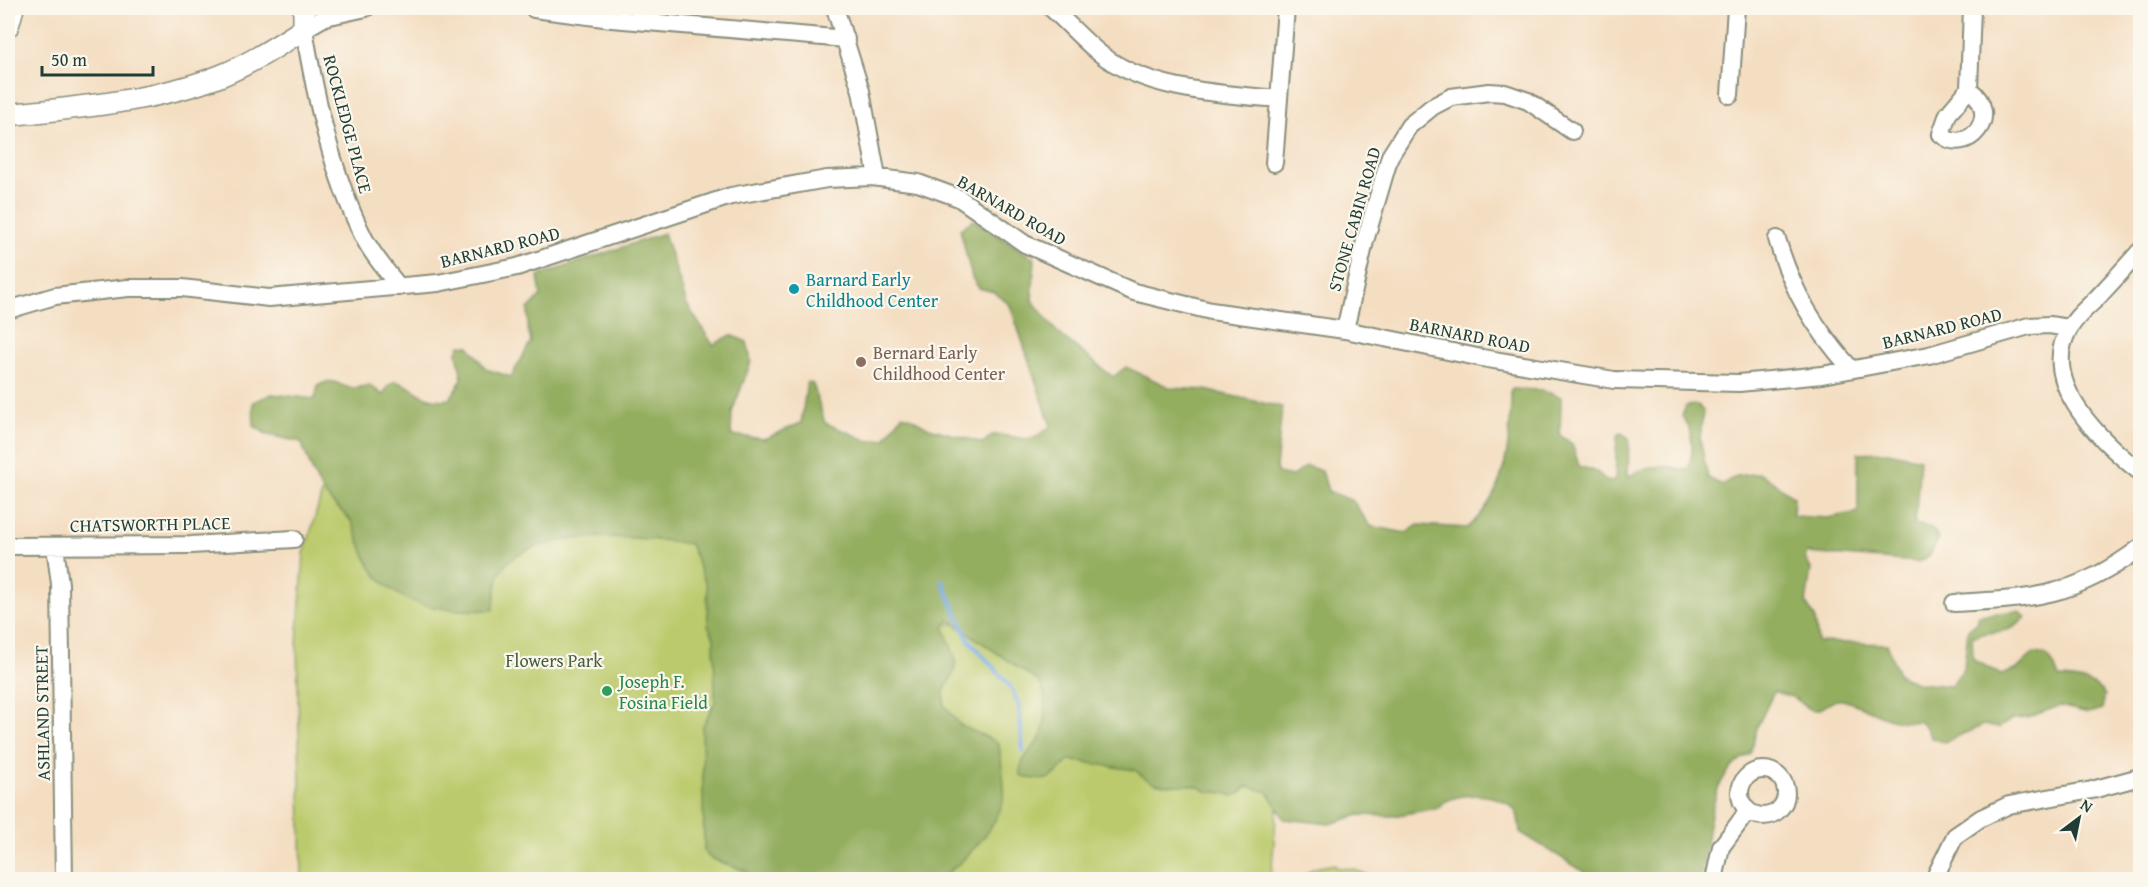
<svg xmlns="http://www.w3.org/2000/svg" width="2148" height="887" viewBox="0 0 2148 887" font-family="'Gentium Book Plus',serif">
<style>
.green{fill:#bbca6c;stroke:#6d8450;stroke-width:1.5}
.forest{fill:#94ae60;stroke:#5a764a;stroke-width:1.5}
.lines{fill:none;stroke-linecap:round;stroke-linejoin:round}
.stream{stroke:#73a6df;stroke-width:4.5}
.minor-casing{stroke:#8a8e7b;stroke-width:20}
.tertiary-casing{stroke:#8a8e7b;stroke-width:24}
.minor{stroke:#fff;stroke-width:16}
.tertiary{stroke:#fff;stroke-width:21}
.culture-dot{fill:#0f9aa8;stroke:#fbf7ec;stroke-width:2}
.education-dot{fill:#8d6e63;stroke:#fbf7ec;stroke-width:2}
.leisure-dot{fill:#2e9e5b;stroke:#fbf7ec;stroke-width:2}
.labels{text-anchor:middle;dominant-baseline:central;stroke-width:4.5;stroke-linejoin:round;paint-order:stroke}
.street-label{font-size:18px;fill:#1f3d34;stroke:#fbf7ec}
.culture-label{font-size:18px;fill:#0d838f;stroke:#fbf7ec;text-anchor:start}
.education-label{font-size:18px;fill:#785e54;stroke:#fbf7ec;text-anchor:start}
.park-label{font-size:18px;fill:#466042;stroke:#fbf7ec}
.leisure-label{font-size:18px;fill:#27864d;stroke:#fbf7ec;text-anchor:start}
</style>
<rect width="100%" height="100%" fill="#fbf7ec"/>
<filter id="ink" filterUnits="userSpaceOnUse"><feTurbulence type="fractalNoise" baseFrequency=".0167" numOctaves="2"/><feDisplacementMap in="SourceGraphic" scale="12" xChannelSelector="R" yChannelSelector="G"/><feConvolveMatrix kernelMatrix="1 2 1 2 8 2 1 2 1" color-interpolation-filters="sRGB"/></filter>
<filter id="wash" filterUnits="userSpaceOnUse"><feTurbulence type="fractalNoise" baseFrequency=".008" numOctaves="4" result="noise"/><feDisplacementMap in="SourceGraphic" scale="24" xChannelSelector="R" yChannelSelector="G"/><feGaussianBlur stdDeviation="1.35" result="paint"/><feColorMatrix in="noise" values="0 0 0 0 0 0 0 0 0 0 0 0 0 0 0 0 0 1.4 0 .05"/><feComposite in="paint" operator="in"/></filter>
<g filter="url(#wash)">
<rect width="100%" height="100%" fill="#f4dec2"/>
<path class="green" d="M 338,439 L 741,442 L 858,622 L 1291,632 L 1271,879 L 302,880 L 297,643 L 304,554 Z
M 1335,864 L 1335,867 L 1352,869 L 1379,879 L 1298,879 L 1314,868 Z"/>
<path class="forest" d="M 973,220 L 1035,259 L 1032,300 L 1057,332 L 1113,377 L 1126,367 L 1171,388 L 1205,390 L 1282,407 L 1276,468 L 1278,473 L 1292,476 L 1307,466 L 1322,471 L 1328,491 L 1353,501 L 1370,526 L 1406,533 L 1418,525 L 1467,528 C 1508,494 1511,439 1511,389 L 1541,390 L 1561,397 L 1560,435 L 1572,444 L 1579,466 L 1597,472 L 1608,482 L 1615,480 L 1617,436 L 1621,433 L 1629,438 L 1628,477 C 1648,463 1664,465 1687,470 C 1695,455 1693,429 1682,416 L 1686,406 L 1698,405 L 1703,411 L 1700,439 L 1708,478 L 1722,485 L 1737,476 L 1760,473 L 1794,497 L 1793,516 L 1828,518 L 1858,512 L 1858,453 L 1888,452 L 1920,459 L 1915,524 L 1931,528 L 1939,538 L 1930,555 L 1918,562 L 1807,553 L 1805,558 L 1811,569 L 1806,603 L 1815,618 L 1818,642 L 1887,644 L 1898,674 L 1916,683 L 1951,686 L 1964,668 L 1968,629 L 1977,623 L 1979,615 L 2018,611 L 2026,617 C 2007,638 1995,628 1972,637 L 1973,659 L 2001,675 L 2017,669 L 2034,653 C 2050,653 2054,664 2059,678 C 2079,679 2092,680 2105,695 L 2102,709 L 2089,713 L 2059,706 L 2027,718 L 2012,719 L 1999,728 L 1984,725 L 1944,742 L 1931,738 L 1925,726 L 1918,721 C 1892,726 1870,708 1846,701 C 1832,696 1828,708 1816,710 C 1806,711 1804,703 1796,699 C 1790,696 1781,694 1774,692 L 1758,725 L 1750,754 C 1704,776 1711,838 1700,879 L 1586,879 L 1586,873 L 1520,832 C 1519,827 1519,819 1517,814 C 1507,791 1451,789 1438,808 L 1392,816 L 1359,815 L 1330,824 L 1284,819 L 1268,792 L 1247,786 L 1239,794 L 1232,796 C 1223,791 1219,793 1209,792 C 1205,791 1201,787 1196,786 C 1170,781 1160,793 1135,770 L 1069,760 C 1051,781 1046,784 1020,775 C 1019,759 1032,751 1040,738 C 1048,723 1047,696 1039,682 L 949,620 L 944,628 L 956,660 L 954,672 L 944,691 L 944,705 L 960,725 L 999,743 C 1000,759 1005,779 1004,795 C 1001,825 963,863 939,879 L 756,879 L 746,871 L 710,858 L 704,851 L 702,728 L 715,702 L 714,638 L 708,625 L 707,587 L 690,544 C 642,536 552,529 510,560 C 494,572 497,593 493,610 C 446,612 393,609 368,562 C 361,550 358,535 352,523 C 348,514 336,508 330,500 C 315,484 309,461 301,442 L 268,435 L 254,426 L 253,402 L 272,394 L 315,399 L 318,386 C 332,377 336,384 350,388 C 355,389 364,386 370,385 L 383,395 L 388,386 L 395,381 C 419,388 421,403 450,399 L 462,379 L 457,352 L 460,345 L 469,346 L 486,369 L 511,377 L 531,341 L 528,330 L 528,309 L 541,296 L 538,276 L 664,233 L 687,305 L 713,345 L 731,335 L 747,342 L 751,362 L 732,412 L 731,435 L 764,439 L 801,423 L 807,382 L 813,384 L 825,423 L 869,441 L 885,439 L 902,415 L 910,417 L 929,428 L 983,443 L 992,435 C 1021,434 1024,449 1051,426 L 1010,305 L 994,292 L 979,288 L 972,278 L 960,229 Z"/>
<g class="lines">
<path class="stream" d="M 8,495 L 8,502
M 942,581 L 968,639 L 1010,686 L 1019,705 L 1023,752"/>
</g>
</g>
<g filter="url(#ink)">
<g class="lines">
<defs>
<path id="minor" d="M 366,8 L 325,17 L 304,29 C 316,100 332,174 364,238 C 373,256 387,271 399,287
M 835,8 L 861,91 L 877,177
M 1051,8 C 1067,22 1082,39 1098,52 C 1146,91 1221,94 1279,99 L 1286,8
M 534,9 L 612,19 L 846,39
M 1969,89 C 2004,116 1966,157 1941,134 L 1948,114 Z
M 1969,89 L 1972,8
M 1730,95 L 1736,8
M 1274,163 L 1279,99
M 1777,239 C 1793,293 1814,327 1851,369
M 2140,251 C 2126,267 2111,283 2097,298 C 2087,308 2076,316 2069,329 C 2038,383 2101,441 2140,472
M 8,310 L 55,296 L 128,288 L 182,288 L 269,298 L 438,283 L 517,267 L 731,196 L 827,179 L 872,177 L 918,183 L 959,198 L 1025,244 L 1134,292 L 1211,311 L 1345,330 L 1482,358 L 1614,380 L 1739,383 L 1822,375 L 1929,355 L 2029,326 L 2049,325 L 2069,328
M 1345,330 L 1365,241 L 1390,156 L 1409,126 L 1432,107 L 1451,97 L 1489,92 L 1505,93 L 1528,101 L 1572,131
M 8,546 L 191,545 L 294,539
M 55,546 L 60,584 L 64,880
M 1954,603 C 2033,599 2075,597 2140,548
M1740 793a23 23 0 1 1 46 0a23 23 0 1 1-46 0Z
M 1936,875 L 1955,836 L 1981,818 L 2009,805 L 2092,790 L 2140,777
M 1714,880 L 1721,847 L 1747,812"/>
<path id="tertiary" d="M 8,26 L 13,8
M 8,115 C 78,107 153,102 220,76 C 250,64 277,46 304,29 L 304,8"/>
</defs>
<use href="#minor" class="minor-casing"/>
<use href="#tertiary" class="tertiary-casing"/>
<use href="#minor" class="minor"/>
<use href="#tertiary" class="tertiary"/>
</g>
</g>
<circle class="culture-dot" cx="794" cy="289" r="6"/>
<circle class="education-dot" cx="861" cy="362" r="6"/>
<circle class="leisure-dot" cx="607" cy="691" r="6"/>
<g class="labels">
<g class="street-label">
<text transform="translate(348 124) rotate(75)">ROCKLEDGE PLACE</text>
<text transform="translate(1012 210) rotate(30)">BARNARD ROAD</text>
<text transform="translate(1354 219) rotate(-74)">STONE CABIN ROAD</text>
<text transform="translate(500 247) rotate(-14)">BARNARD ROAD</text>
<text transform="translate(1942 328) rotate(-14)">BARNARD ROAD</text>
<text transform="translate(1470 335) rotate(11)">BARNARD ROAD</text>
<text transform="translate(150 524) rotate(-1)">CHATSWORTH PLACE</text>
<text transform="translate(42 713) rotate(-91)">ASHLAND STREET</text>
</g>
<g class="culture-label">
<text x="806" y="279">Barnard Early<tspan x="806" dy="21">Childhood Center</tspan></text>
</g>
<g class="education-label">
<text x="873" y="352">Bernard Early<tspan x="873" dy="21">Childhood Center</tspan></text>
</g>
<g class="park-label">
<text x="554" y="660">Flowers Park</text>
</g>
<g class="leisure-label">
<text x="619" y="681">Joseph F.<tspan x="619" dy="21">Fosina Field</tspan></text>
</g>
</g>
<rect width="2148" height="887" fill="none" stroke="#fbf7ec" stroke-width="30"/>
<g transform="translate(2079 818) rotate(32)" stroke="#fbf7ec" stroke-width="4.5" paint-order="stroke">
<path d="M0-4.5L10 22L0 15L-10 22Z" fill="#1f3d34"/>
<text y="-9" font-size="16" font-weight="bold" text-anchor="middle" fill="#1f3d34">N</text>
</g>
<path d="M42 66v9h111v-9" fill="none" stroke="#1f3d34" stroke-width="3"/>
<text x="51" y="66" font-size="18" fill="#1f3d34" stroke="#fbf7ec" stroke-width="4.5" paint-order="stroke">50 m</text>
</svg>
